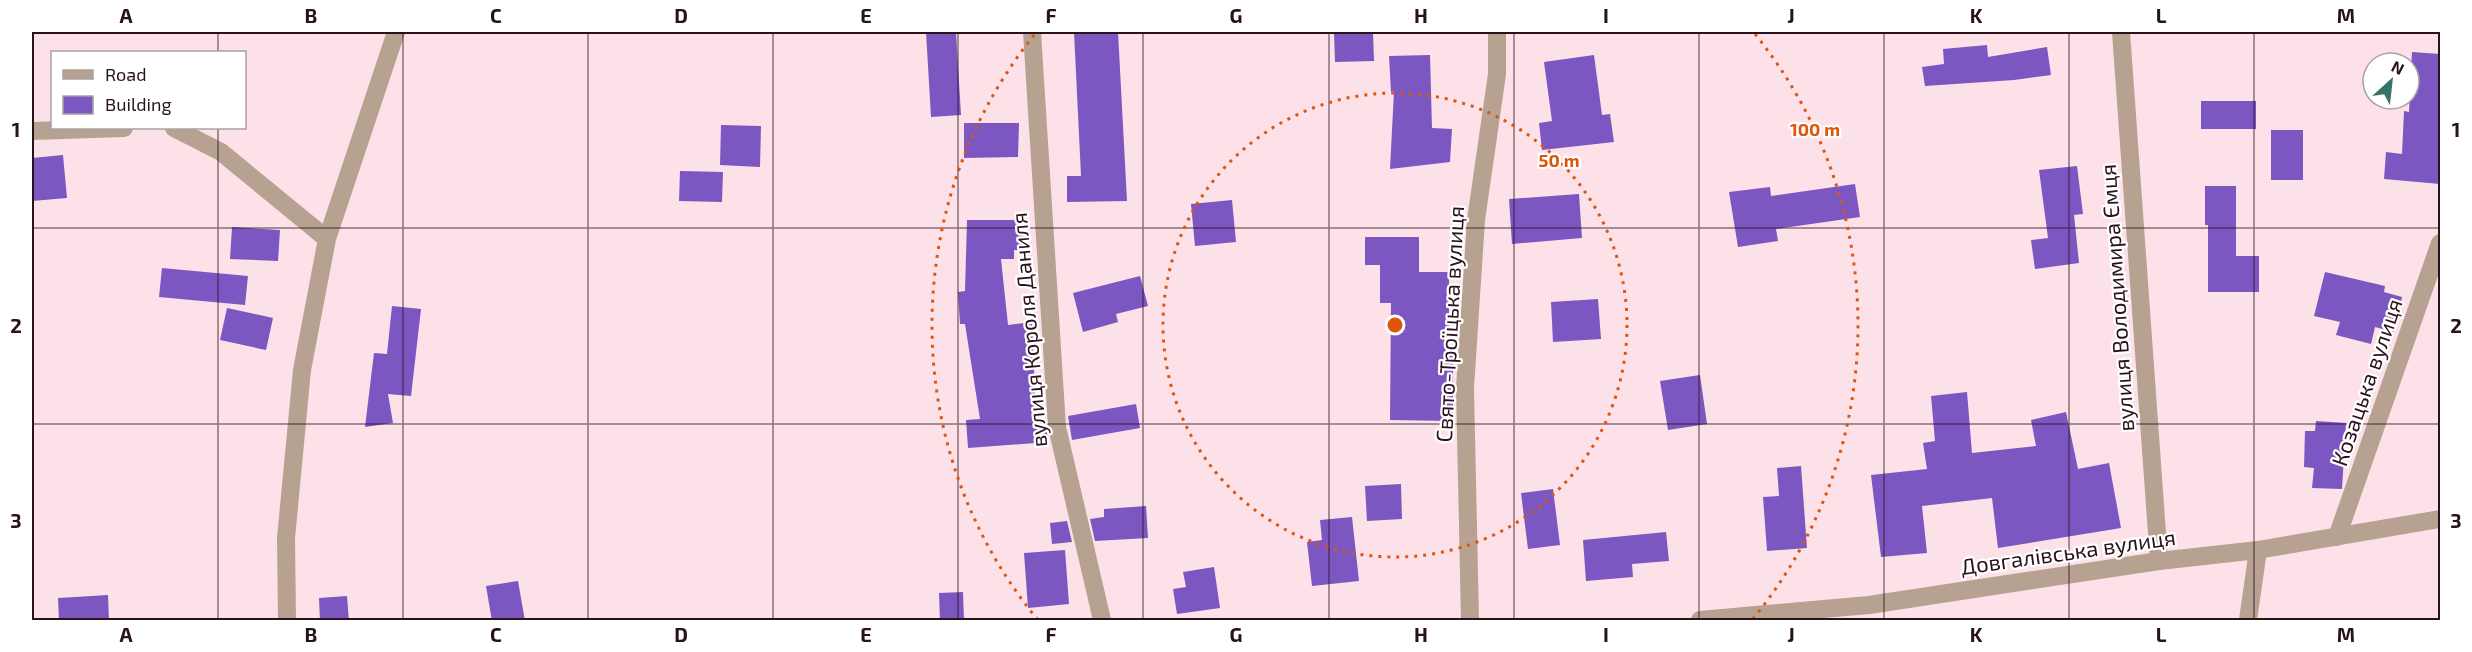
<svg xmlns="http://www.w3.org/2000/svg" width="2472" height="652" viewBox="0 0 2472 652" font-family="'Exo 2',sans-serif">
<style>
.building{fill:#7c56c1}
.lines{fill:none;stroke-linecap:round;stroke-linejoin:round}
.minor{stroke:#b7a191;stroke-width:18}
.tertiary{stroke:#b7a191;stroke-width:18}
.grid{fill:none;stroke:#29131b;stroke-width:1.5;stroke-opacity:0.55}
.ring{fill:none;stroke:#de560d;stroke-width:3;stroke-dasharray:3 6}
.labels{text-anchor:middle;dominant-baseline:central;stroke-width:4.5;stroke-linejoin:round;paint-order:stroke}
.street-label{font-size:22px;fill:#29131b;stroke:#fff}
.centre{fill:#de560d;stroke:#fff;stroke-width:3}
.ring-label{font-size:18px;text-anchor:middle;font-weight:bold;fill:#de560d;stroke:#fff;stroke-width:4.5;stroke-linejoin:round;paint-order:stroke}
.neatline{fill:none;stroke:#29131b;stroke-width:2}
.grid-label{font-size:20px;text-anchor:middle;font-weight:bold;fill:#29131b}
</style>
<rect width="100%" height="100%" fill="#fce1e9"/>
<path class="building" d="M 926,32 L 956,32 L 961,115 L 931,117 Z
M 1074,32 L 1118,32 L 1127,201 L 1067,202 L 1067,176 L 1081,176 Z
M 1334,32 L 1373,32 L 1374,61 L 1335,62 Z
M 1987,45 L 1988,57 L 2047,47 L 2051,75 L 2014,80 L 1925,86 L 1922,67 L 1944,64 L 1943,49 Z
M 2412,52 L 2440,54 L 2440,184 L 2384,179 L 2386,152 L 2402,154 L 2404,111 L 2409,112 Z
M 1430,55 L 1432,128 L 1452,129 L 1450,162 L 1390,169 L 1394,91 L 1391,92 L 1389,56 Z
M 1594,55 L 1602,115 L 1610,114 L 1614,142 L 1542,150 L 1539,123 L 1552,121 L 1544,62 Z
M 2201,101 L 2256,101 L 2256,129 L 2201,129 Z
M 964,123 L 1019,123 L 1018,157 L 964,158 Z
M 721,125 L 761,126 L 760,167 L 720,165 Z
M 2271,130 L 2303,130 L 2303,180 L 2271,180 Z
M 63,155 L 67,198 L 32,201 L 32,158 Z
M 2077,166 L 2083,214 L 2074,215 L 2079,263 L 2035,269 L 2031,240 L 2048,238 L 2039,170 Z
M 680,171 L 723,172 L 722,202 L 679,201 Z
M 1855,184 L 1860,217 L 1776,229 L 1778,241 L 1738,247 L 1729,192 L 1770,187 L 1771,196 Z
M 2205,186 L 2236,186 L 2236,256 L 2259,256 L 2259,292 L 2208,292 L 2208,225 L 2205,225 Z
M 1579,194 L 1582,238 L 1512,244 L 1509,199 Z
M 1232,200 L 1236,242 L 1195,246 L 1191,204 Z
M 967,220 L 1024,220 L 1024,250 L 1014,250 L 1014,259 L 1001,259 L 1008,325 L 1032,322 L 1036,415 L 1039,415 L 1039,420 L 1045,419 L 1049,442 L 968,448 L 966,420 L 980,419 L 965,324 L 960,324 L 958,292 L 965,291 Z
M 232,227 L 280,230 L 278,261 L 230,259 Z
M 1365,237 L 1419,237 L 1419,272 L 1449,272 L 1449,346 L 1453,346 L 1453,421 L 1390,420 L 1391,303 L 1380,303 L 1380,265 L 1365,265 Z
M 162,268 L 248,276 L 245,305 L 159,297 Z
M 2325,272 L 2385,286 L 2384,292 L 2402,297 L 2394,332 L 2375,327 L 2371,344 L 2336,335 L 2340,322 L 2314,316 Z
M 1140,276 L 1148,306 L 1116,314 L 1118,322 L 1083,332 L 1073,293 Z
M 1598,299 L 1601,339 L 1553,342 L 1551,302 Z
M 392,306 L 421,309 L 411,396 L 388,394 L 393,423 L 365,427 L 374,353 L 387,354 Z
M 227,308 L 273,318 L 266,350 L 220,340 Z
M 1700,375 L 1707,424 L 1668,430 L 1660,381 Z
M 1967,392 L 1972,453 L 2036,446 L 2031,420 L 2066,412 L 2078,469 L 2109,463 L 2121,528 L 1998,548 L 1992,498 L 1922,506 L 1927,553 L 1881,557 L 1871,475 L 1927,469 L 1923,443 L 1935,441 L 1931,396 Z
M 1136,404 L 1140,428 L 1072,440 L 1068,416 Z
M 2316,421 L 2346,423 L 2342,489 L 2312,488 L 2314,468 L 2304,467 L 2305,431 L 2315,431 Z
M 1801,466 L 1807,548 L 1767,551 L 1763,497 L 1779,496 L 1777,468 Z
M 1401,484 L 1402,519 L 1367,521 L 1365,486 Z
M 1553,489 L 1560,545 L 1528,549 L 1521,493 Z
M 1146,506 L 1148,538 L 1095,541 L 1090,519 L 1104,517 L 1104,509 Z
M 1352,517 L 1359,581 L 1312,586 L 1307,542 L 1322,540 L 1320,520 Z
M 1067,521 L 1072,542 L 1052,544 L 1050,523 Z
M 1666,532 L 1669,561 L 1632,564 L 1633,577 L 1586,581 L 1583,540 Z
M 1065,550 L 1069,604 L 1028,608 L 1024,553 Z
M 1214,567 L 1220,608 L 1177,614 L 1173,589 L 1186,587 L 1183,572 Z
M 518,581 L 525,621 L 492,621 L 486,586 Z
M 963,592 L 964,621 L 940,621 L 939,593 Z
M 108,595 L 109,621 L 59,621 L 58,598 Z
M 347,596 L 349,621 L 320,621 L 319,598 Z"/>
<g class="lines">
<path class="minor" d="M 1032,32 L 1057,427 L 1102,620
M 2121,32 L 2159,561
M 174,128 L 221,152 L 327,239
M 32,131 L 124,128
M 287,620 L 286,538 L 302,370 L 327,239 L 396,32
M 1470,620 L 1465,388 L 1476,220 L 1497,74 L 1497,32
M 2248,620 L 2258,550"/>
<path class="tertiary" d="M 2337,537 L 2440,243
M 1700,620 L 1869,605 L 2159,561 L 2258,550 L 2440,519"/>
</g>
<path class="grid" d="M 218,32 L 218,52M 403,32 L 403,620M 588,32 L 588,620M 773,32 L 773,620M 958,32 L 958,620M 1143,32 L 1143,620M 1329,32 L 1329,620M 1514,32 L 1514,620M 1699,32 L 1699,620M 1884,32 L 1884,620M 2069,32 L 2069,620M 2254,32 L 2254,620M 218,128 L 218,620M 32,228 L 2440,228M 32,424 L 2440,424"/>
<g class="ring">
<circle cx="1395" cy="325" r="232"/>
<path d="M1038 620A463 463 0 0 1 1035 34M1755 34A463 463 0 0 1 1752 620"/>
</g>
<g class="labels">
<g class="street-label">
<text transform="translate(2116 298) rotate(-94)">вулиця Володимира Ємця</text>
<text transform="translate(1449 324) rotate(-87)">Свято-Троїцька вулиця</text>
<text transform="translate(1028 330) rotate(-95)">вулиця Короля Даниля</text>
<text transform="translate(2366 382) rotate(-71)">Козацька вулиця</text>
<text transform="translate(2068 551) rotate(-8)">Довгалівська вулиця</text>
</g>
</g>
<circle cx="1395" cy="325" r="9" class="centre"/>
<g class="ring-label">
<text x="1815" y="136">100 m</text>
<text x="1559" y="167">50 m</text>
</g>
<rect width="2472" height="652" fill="none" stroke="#ffffff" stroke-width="66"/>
<rect x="51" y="51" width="195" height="78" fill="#ffffff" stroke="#a9a1a4" stroke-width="1.5"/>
<rect x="63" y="70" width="30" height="9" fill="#b7a191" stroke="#a9a1a4" stroke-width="1.5"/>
<text x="105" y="81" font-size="18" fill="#29131b">Road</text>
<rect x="63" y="96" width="30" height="18" fill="#7c56c1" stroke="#a9a1a4" stroke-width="1.5"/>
<text x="105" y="111" font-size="18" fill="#29131b">Building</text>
<g transform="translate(2391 81) rotate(27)"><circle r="28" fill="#ffffff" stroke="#a9a1a4" stroke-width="1.5"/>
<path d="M0-4.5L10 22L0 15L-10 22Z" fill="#327567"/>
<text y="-9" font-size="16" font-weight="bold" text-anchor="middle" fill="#29131b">N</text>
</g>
<rect x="33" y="33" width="2406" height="586" class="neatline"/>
<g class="grid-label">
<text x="126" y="23">A</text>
<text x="311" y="23">B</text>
<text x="496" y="23">C</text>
<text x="681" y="23">D</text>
<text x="866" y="23">E</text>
<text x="1051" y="23">F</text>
<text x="1236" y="23">G</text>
<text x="1421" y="23">H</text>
<text x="1606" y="23">I</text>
<text x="1791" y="23">J</text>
<text x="1976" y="23">K</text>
<text x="2161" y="23">L</text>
<text x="2346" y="23">M</text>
<text x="16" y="137">1</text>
<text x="2456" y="137">1</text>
<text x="16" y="333">2</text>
<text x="2456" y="333">2</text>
<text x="16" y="528">3</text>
<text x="2456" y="528">3</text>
<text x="126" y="642">A</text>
<text x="311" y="642">B</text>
<text x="496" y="642">C</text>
<text x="681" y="642">D</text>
<text x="866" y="642">E</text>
<text x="1051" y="642">F</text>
<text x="1236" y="642">G</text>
<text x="1421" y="642">H</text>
<text x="1606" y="642">I</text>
<text x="1791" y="642">J</text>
<text x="1976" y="642">K</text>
<text x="2161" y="642">L</text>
<text x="2346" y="642">M</text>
</g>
</svg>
